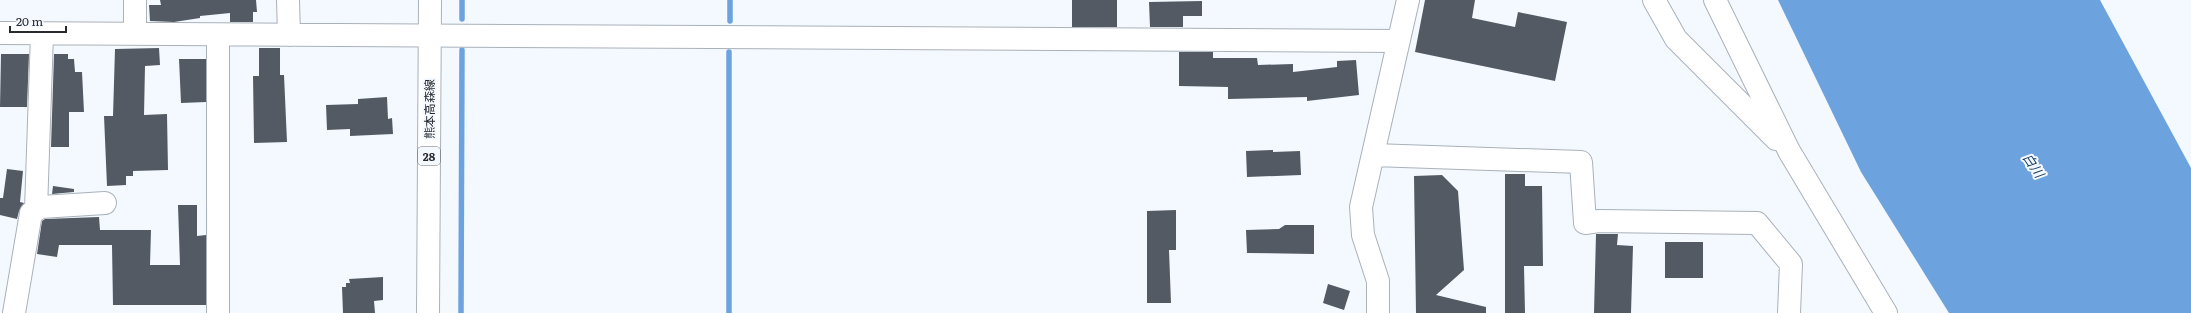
<svg xmlns="http://www.w3.org/2000/svg" width="2191" height="313" viewBox="0 0 2191 313" font-family="Literata,'Noto Sans JP',serif">
<style>
.water{fill:#6ca2de}
.lines{fill:none;stroke-linecap:round;stroke-linejoin:round}
.stream{stroke:#6ca2de;stroke-width:5.5}
.building{fill:#535a63}
.minor-casing{stroke:#a9b1ba;stroke-width:24}
.major-casing{stroke:#a9b1ba;stroke-width:24}
.minor{stroke:#fff;stroke-width:22}
.major{stroke:#fff;stroke-width:22}
.labels{text-anchor:middle;dominant-baseline:central;stroke-width:4;stroke-linejoin:round;paint-order:stroke}
.shield{fill:#f4f9ff;stroke:#65696d;stroke-width:1}
.shield-label{font-size:11px;font-weight:bold;fill:#282b2e}
.street-label{font-size:12px;fill:#282b2e;stroke:#f4f9ff}
.water-label{font-size:13px;font-style:italic;fill:#143a61;stroke:#f4f9ff}
</style>
<rect width="100%" height="100%" fill="#f4f9ff"/>
<path class="water" d="M 1778,0 L 2100,0 L 2191,168 L 2191,313 L 1949,313 L 1861,172 Z"/>
<g class="lines">
<path class="stream" d="M 462,19 L 462,0
M 730,21 L 730,0
M 461,313 L 462,50
M 729,313 L 729,52"/>
</g>
<path class="building" d="M 160,0 L 256,0 L 257,12 L 253,12 L 253,22 L 230,22 L 230,13 L 200,16 L 200,18 L 174,22 L 150,21 L 149,5 L 161,5 Z
M 1072,0 L 1117,0 L 1117,27 L 1072,27 Z
M 1425,0 L 1475,0 L 1472,18 L 1515,27 L 1518,12 L 1567,22 L 1555,81 L 1415,52 Z
M 1202,1 L 1202,16 L 1183,16 L 1183,27 L 1150,27 L 1149,2 Z
M 159,48 L 160,65 L 145,66 L 144,115 L 167,114 L 168,170 L 133,171 L 133,176 L 126,176 L 126,185 L 107,186 L 104,116 L 113,116 L 115,49 Z
M 259,48 L 280,48 L 280,75 L 284,75 L 287,142 L 254,143 L 253,76 L 259,76 Z
M 1179,52 L 1213,52 L 1213,58 L 1257,58 L 1258,65 L 1293,64 L 1293,72 L 1337,67 L 1337,61 L 1356,60 L 1359,95 L 1307,101 L 1307,97 L 1228,99 L 1228,87 L 1179,86 Z
M 1,54 L 29,54 L 27,107 L 0,107 Z
M 54,54 L 68,54 L 68,59 L 74,59 L 75,72 L 82,72 L 84,112 L 69,112 L 69,147 L 51,147 Z
M 179,59 L 206,59 L 206,102 L 181,103 Z
M 387,97 L 388,119 L 392,118 L 393,134 L 350,136 L 350,129 L 327,130 L 326,105 L 358,104 L 358,99 Z
M 1273,150 L 1273,152 L 1300,151 L 1301,175 L 1247,177 L 1246,151 Z
M 7,169 L 23,171 L 20,202 L 24,203 L 19,211 L 17,219 L 0,215 L 0,198 L 3,198 Z
M 1505,174 L 1525,174 L 1525,186 L 1542,186 L 1543,266 L 1524,266 L 1525,313 L 1505,313 Z
M 1442,175 L 1458,191 L 1464,270 L 1436,295 L 1486,307 L 1486,313 L 1416,313 L 1414,176 Z
M 53,186 L 74,189 L 74,192 L 52,194 Z
M 178,205 L 197,205 L 197,236 L 206,235 L 206,305 L 113,305 L 112,245 L 59,245 L 57,257 L 37,254 L 42,221 L 45,219 L 99,217 L 100,230 L 151,230 L 150,265 L 180,265 Z
M 1176,210 L 1176,250 L 1169,250 L 1171,303 L 1147,303 L 1147,211 Z
M 1285,225 L 1314,225 L 1314,254 L 1247,253 L 1246,230 L 1279,229 Z
M 1596,234 L 1618,234 L 1617,245 L 1633,246 L 1631,313 L 1594,313 Z
M 1665,242 L 1703,242 L 1703,278 L 1665,278 Z
M 383,277 L 383,300 L 374,301 L 375,313 L 343,313 L 342,287 L 346,287 L 346,283 L 350,283 L 349,279 Z
M 1328,284 L 1350,291 L 1344,310 L 1323,303 Z"/>
<g class="lines">
<defs>
<path id="minor" d="M 135,0 L 135,33
M 288,0 L 289,35
M 1654,0 L 1676,39 L 1776,139
M 1715,0 L 1789,151 L 1886,313
M 0,33 L 1398,41
M 1373,155 L 1581,162 L 1585,223 L 1599,221 L 1757,223 L 1791,264 L 1789,313
M 36,209 L 42,34
M 14,313 L 31,213 L 41,207 L 105,203
M 218,313 L 218,35
M 1378,313 L 1378,281 L 1363,235 L 1361,207 L 1408,0"/>
<path id="major" d="M 428,313 L 430,0"/>
</defs>
<use href="#minor" class="minor-casing"/>
<use href="#major" class="major-casing"/>
<use href="#minor" class="minor"/>
<use href="#major" class="major"/>
</g>
<g class="labels">
<rect class="shield" x="418" y="147" width="22" height="18" rx="3"/>
<g class="shield-label">
<text x="429" y="156">28</text>
</g>
<g class="street-label">
<text transform="translate(429 109) rotate(-90)">熊本高森線</text>
</g>
<g class="water-label">
<text transform="translate(2034 165) rotate(56)">白川</text>
</g>
</g>
<path d="M10 26v6h56v-6" fill="none" stroke="#282b2e" stroke-width="2"/>
<text x="16" y="26" font-size="12" fill="#282b2e" stroke="#f4f9ff" stroke-width="3" paint-order="stroke">20 m</text>
</svg>
